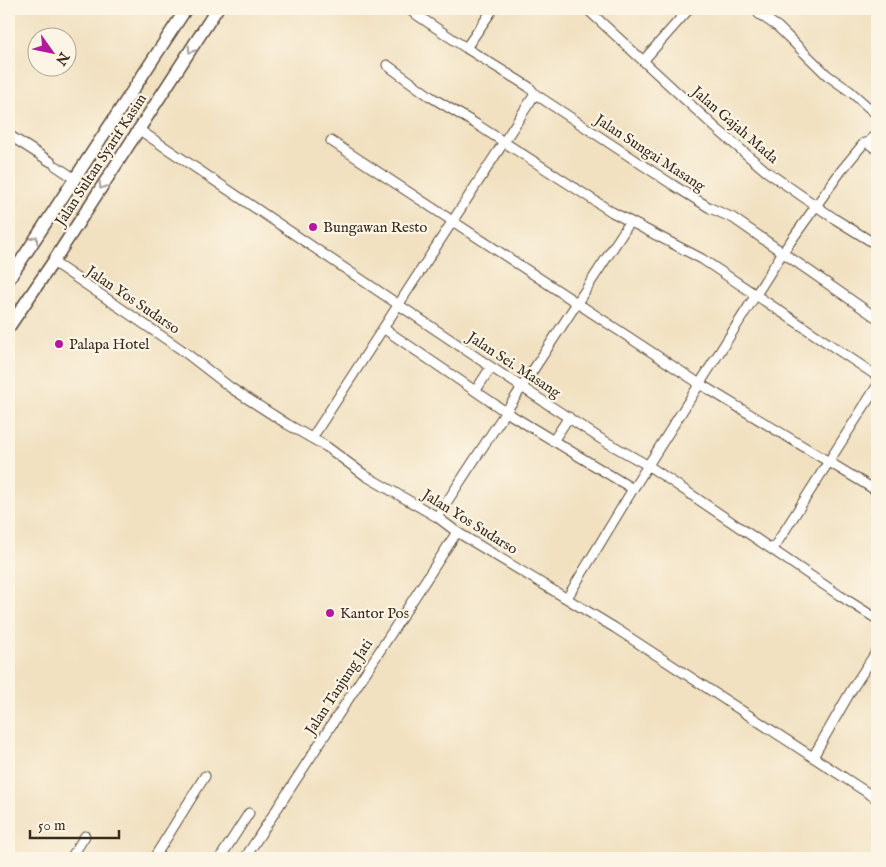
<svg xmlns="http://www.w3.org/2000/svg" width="886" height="867" viewBox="0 0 886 867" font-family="'IM FELL English',serif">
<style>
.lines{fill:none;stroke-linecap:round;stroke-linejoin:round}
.minor-casing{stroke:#564536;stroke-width:11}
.tertiary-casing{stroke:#564536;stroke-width:14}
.minor{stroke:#fff;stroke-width:9}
.tertiary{stroke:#fff;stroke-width:11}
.oneway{stroke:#a79f9a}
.poi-dot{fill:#b5179e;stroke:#fcf5e5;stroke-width:2}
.labels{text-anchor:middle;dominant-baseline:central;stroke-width:4.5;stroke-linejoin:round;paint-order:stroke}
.street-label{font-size:15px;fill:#3b2a1e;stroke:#fcf5e5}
.poi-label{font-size:15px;fill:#3b2a1e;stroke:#fcf5e5;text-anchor:start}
</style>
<rect width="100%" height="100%" fill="#fcf5e5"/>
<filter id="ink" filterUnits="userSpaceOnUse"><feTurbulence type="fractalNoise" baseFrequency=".02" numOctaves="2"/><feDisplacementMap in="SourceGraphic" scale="10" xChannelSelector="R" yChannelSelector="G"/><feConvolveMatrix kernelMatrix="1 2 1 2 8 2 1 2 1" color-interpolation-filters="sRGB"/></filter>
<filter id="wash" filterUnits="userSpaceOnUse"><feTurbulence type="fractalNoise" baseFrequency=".0096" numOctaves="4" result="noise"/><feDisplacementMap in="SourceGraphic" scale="20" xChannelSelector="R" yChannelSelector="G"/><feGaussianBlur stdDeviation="1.12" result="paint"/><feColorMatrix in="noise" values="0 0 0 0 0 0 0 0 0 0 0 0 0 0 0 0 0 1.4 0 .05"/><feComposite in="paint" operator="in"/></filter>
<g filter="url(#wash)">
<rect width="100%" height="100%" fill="#f1e1c1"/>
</g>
<g filter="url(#ink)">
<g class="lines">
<defs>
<path id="minor" d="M 408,9 L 466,48 L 529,87 L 535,94 L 673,185 L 710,208 L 733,218 L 877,318
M 587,9 L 718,130 L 766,171 L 835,219 L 877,245
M 759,14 L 778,27 L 827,75 L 851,92 L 877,115
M 466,48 L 493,9
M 643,61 L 689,9
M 387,65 L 431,97 L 476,124 L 612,212 L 702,259 L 877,376
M 138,129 L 491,367 L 601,439 L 649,466 L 839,595 L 877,619
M 9,135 L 51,162
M 331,141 L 700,384 L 877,491
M 868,143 L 877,150
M 56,166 L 74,178
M 53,262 L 182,350 L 231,388 L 287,424 L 327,447 L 366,476 L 437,517 L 457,532 L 615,628 L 877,799
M 383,328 L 506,412 L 633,489
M 476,390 L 491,367
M 312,438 L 535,94
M 553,441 L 569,417
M 437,517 L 630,222
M 773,549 L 877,386
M 567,598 L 633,489 L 783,252 L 841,171 L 864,143 L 868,143 L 877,132
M 813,757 L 852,689 L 877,651
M 71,858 L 85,836
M 154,858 L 205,776
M 220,858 L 249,813
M 245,858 L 457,532"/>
<path id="tertiary" d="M 9,279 L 186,9
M 9,327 L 53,262 L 217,9"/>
</defs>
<use href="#minor" class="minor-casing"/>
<use href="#tertiary" class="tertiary-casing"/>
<use href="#minor" class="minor"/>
<use href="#tertiary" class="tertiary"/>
</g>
<defs><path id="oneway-chevron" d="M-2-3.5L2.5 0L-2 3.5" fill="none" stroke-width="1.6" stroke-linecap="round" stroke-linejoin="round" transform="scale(1.25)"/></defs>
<g class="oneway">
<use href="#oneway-chevron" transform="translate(191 50) rotate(123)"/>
<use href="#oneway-chevron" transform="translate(102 186) rotate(123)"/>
<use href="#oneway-chevron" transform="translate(35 239) rotate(-57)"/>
</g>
</g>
<g class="poi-dot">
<circle cx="313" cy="227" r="5"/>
<circle cx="59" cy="344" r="5"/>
<circle cx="330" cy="613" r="5"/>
</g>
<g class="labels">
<g class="street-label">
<text transform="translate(735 125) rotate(41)">Jalan Gajah Mada</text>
<text transform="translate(650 153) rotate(33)">Jalan Sungai Masang</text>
<text transform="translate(101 160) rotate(-57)">Jalan Sultan Syarif Kasim</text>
<text transform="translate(133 300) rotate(34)">Jalan Yos Sudarso</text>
<text transform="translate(514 365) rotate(33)">Jalan Sei. Masang</text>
<text transform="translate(470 522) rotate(32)">Jalan Yos Sudarso</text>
<text transform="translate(339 687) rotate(-57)">Jalan Tanjung Jati</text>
</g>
<g class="poi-label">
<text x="323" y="227">Bungawan Resto</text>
<text x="69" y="344">Palapa Hotel</text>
<text x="340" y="613">Kantor Pos</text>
</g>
</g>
<rect width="886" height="867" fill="none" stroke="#fcf5e5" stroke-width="30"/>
<g transform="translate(52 52) rotate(123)"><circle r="24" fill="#fcf5e5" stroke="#afa495"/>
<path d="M0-4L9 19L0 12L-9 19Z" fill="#b5179e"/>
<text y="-8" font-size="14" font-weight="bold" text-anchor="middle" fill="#3b2a1e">N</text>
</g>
<path d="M30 830v8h89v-8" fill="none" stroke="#3b2a1e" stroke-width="2.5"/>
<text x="38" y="830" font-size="15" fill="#3b2a1e" stroke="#fcf5e5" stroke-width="4" paint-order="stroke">50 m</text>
</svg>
